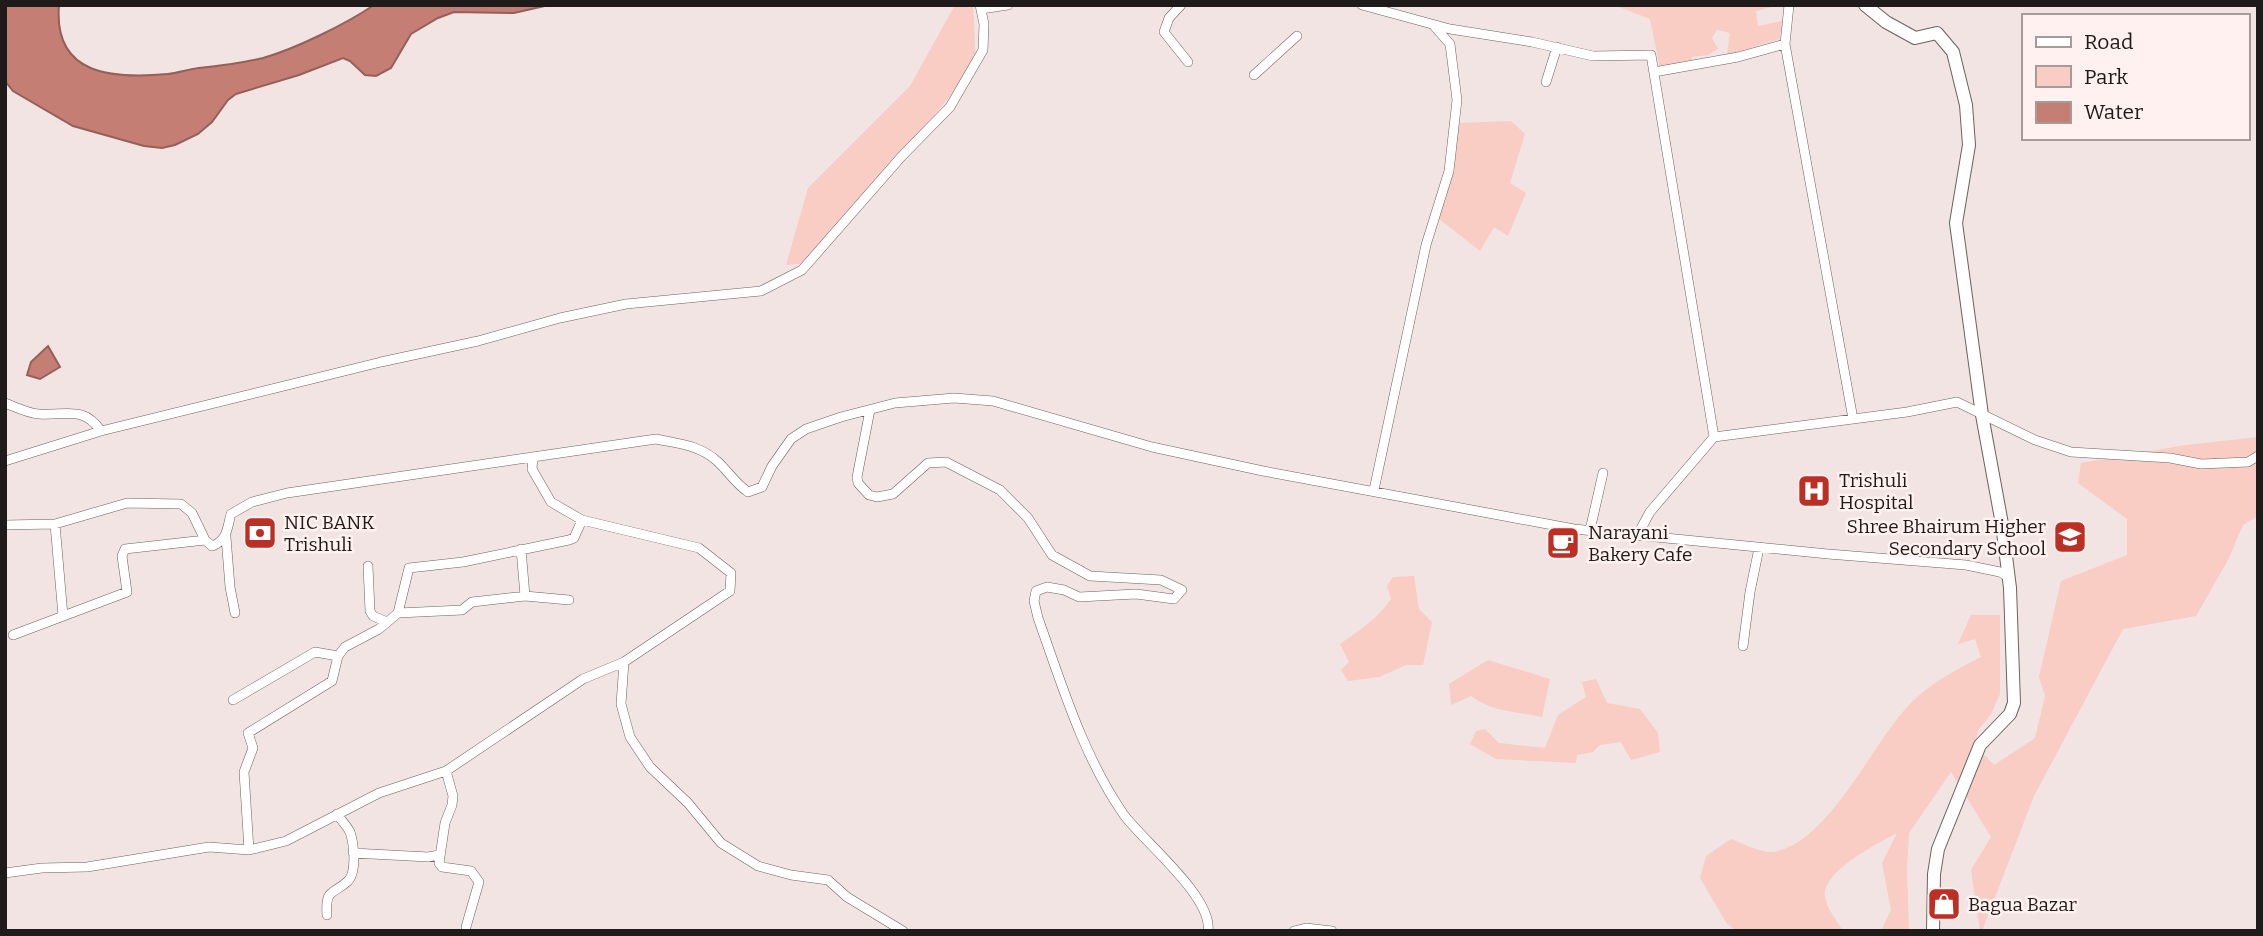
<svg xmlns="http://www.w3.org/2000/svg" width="2263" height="936" viewBox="0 0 2263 936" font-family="Bitter,serif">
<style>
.green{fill:#f9ccc4}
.water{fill:#c57e73;stroke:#946059;stroke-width:2}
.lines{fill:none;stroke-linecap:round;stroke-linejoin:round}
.minor-casing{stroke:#6d615f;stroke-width:10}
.tertiary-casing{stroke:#6d615f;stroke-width:14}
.minor{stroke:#fff;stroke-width:9}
.tertiary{stroke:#fff;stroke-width:12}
.labels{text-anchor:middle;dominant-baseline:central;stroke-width:5;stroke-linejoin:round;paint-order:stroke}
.poi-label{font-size:19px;fill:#201b1b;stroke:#fff1ef;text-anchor:start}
</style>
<rect width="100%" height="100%" fill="#f1e4e2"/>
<path class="green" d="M 955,5 L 973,5 L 976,63 L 902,156 L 808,263 L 786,265 L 808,188 L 910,86 Z
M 1614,5 L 1780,5 L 1756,11 L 1758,26 L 1782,21 L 1780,39 L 1727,55 L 1730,33 L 1717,30 L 1712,38 L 1718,49 L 1708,55 L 1692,57 L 1692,63 L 1660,68 L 1650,19 Z
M 1511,121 L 1525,134 L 1510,183 L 1526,193 L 1508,236 L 1494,227 L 1480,251 L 1438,218 L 1446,198 L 1459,123 Z
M 2258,437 L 2258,516 L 2243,525 L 2228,560 L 2196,616 L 2123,629 L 2034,796 L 1982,931 L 1980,931 L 1971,870 L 1991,837 L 1951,772 L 1909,833 L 1907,870 L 1909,931 L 1881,931 L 1891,910 L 1882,863 L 1897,833 C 1878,843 1821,872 1825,897 C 1827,910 1837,920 1843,931 L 1737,931 L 1727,924 L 1700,878 L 1706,856 L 1731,839 C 1742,843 1760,853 1772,852 C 1825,846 1869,751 1902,713 C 1922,688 1953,671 1981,657 L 1975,639 L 1958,644 L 1971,615 L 2000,615 L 2000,694 L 1991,714 L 1979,729 L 1974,745 L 1994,765 L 2035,738 L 2045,696 L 2039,677 L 2061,581 L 2127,555 L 2127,519 L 2078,483 L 2081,463 L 2186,445 Z
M 1414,576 L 1419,609 L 1432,622 L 1423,665 L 1406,665 L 1379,677 L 1348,681 L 1341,670 L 1349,662 L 1340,644 C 1359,631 1378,618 1391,599 L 1387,586 L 1393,577 Z
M 1488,660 L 1550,679 L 1542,717 C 1516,711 1494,713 1471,696 L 1451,705 L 1449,684 Z
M 1596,679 L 1607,703 L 1640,709 L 1658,733 L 1660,752 L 1631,760 L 1621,742 L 1600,745 L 1593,752 L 1577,755 L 1576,763 L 1496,759 L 1470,744 L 1476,731 L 1485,729 L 1499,743 L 1545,748 L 1558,715 L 1586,697 L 1582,682 Z"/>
<path class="water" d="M 5,5 L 59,5 C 53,76 113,79 168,74 C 178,73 189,69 199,68 C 221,66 242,63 263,58 C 295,49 346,24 374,5 L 549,5 L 514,13 L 454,12 L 438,18 L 411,34 L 391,68 L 376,76 L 365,75 L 350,61 L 343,58 L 299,75 L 236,94 L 228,100 L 212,122 L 198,134 L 175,145 L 162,148 L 144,146 L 73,126 L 13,91 L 5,81 Z
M 48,346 L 60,367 L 40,379 L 27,375 L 31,362 Z"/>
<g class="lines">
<defs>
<path id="minor" d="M 1181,5 L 1169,18 L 1164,32 L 1188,62
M 1362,5 L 1450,29 L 1532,42 L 1593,56 L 1651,55 L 1714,437
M 981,9 L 1008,5
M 1785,44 L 1853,419
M 1654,72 L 1738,57 L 1785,44 L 1789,5
M 1254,75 L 1297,36
M 1546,82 L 1557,47
M 5,403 C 16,407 27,413 39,414 C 66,416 83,405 101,431
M 870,410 L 857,477 L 858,483 L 869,495 L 877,497 L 893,494 L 928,463 L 946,462 L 1000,490 L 1028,518 L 1052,555 L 1090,576 L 1161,580 L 1182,590 L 1174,599 L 1136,594 L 1079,597 L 1064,590 L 1047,587 L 1036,591 L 1034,601 L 1038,618 C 1062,685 1083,756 1124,815 C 1143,841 1213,897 1208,931
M 5,461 L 101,431 L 381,362 L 478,341 L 560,318 L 626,304 L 761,291 L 802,270 L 902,156 L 950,107 L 983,50 L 984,24 L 980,5
M 1374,490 L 1426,245 L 1449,171 L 1457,100 L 1450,44 L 1435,27
M 55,524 L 63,616
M 5,525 L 55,524 L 127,503 L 181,504 L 192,513 L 205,540 L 212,546 C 228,540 227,528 231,514 L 252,502 L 287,493 L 656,439 C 679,444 699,445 717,461 C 728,471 735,483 748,492 L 762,487 L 772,466 L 791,439 L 806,429 L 841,417 L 895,403 L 954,398 L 993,401 L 1152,447 L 1263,471 L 1574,529 L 1828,554 L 1966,565 L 2000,572 L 2007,576
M 1590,530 L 1603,473
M 1637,536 L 1650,512 L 1714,437 L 1907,412 L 1957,402 L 2035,440 L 2071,452 L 2170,458 L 2201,464 L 2248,462 L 2258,456
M 226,537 L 230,587 L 235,613
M 368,566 L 370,611 L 373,616 L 387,622
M 525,596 L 569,600
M 398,613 L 462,610 L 472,602 L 525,596 L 521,549
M 13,635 L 127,592 L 122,556 L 125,549 L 205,540
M 1743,646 L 1750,592 L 1759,548
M 624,662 L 621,704 L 630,737 L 650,767 L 688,803 L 721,843 L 758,866 L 791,875 L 828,880 L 847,897 L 903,931
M 233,700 L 315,652 L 338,656
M 446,771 L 453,796 L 452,805 L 445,823 L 439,863 L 442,867 L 471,871 L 479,882 L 466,927
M 249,850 L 244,772 L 253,748 L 248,733 L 332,681 L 338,656 L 345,647 L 379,629 L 398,613 L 409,568 L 463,562 L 569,540 L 574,538 L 582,520
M 353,853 L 428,857 L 439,855
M 5,873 L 42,868 L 87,867 L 209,847 L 249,850 L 286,841 L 379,793 L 446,771 L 583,679 L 624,662 L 730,591 L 731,573 L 699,548 L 582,520 L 551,502 L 532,469 L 533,457
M 327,915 C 325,888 333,895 348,881 C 357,872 354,844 350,832 C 347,826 341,820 337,814
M 1294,931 L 1306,928 L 1332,931"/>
<path id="tertiary" d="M 1865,5 L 1886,22 L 1915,38 L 1937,33 L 1953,52 L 1966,105 L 1969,145 L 1956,223 L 1982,415 L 2002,524 L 2010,588 L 2014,703 L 2010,714 L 1980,745 L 1938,849 L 1934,874 L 1933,931"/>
</defs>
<use href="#minor" class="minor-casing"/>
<use href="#tertiary" class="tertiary-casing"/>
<use href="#minor" class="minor"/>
<use href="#tertiary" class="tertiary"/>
</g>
<defs>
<symbol id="hospital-square" viewBox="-11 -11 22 22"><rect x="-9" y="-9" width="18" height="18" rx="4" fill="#bc2f25" stroke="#fff1ef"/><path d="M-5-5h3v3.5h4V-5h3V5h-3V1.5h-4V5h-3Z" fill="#fff"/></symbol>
<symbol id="bank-square" viewBox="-11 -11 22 22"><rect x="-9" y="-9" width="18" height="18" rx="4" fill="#bc2f25" stroke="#fff1ef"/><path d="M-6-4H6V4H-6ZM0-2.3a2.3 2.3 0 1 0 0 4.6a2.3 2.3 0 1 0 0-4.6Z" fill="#fff"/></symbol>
<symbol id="school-square" viewBox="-11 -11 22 22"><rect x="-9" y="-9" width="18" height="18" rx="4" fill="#bc2f25" stroke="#fff1ef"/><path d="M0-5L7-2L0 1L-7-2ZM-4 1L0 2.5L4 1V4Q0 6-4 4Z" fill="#fff"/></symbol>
<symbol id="cafe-square" viewBox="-11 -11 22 22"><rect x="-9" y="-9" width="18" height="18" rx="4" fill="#bc2f25" stroke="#fff1ef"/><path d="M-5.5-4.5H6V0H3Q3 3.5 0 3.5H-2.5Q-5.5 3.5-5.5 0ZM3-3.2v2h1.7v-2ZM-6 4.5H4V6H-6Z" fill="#fff"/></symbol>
<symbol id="shop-square" viewBox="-11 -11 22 22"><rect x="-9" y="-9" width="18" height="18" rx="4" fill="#bc2f25" stroke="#fff1ef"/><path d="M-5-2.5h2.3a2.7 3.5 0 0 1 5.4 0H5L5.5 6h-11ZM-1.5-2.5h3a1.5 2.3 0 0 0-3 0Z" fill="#fff"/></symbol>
</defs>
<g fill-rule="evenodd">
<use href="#hospital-square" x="1795" y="472" width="38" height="38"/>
<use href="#bank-square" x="241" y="514" width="38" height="38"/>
<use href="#school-square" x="2051" y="518" width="38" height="38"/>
<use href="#cafe-square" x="1544" y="524" width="38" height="38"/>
<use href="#shop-square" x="1925" y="885" width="38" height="38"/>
</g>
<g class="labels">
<g class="poi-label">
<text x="1839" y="480">Trishuli<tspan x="1839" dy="22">Hospital</tspan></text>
<text x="284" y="522">NIC BANK<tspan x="284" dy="22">Trishuli</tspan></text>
<text x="2046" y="526" text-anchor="end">Shree Bhairum Higher<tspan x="2046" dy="22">Secondary School</tspan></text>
<text x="1588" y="532">Narayani<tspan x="1588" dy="22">Bakery Cafe</tspan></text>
<text x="1968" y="904">Bagua Bazar</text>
</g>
</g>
<rect width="2263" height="936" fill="none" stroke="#201b1b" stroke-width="14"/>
<rect x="2022" y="14" width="228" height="126" fill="#fff1ef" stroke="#a69b9a" stroke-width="2"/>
<rect x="2036" y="37" width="35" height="10" fill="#ffffff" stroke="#a69b9a" stroke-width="2"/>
<text x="2084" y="49" font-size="21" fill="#201b1b">Road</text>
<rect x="2036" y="66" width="35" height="21" fill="#f9ccc4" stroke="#a69b9a" stroke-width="2"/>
<text x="2084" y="84" font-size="21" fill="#201b1b">Park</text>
<rect x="2036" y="102" width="35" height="21" fill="#c57e73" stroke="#a69b9a" stroke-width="2"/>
<text x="2084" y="119" font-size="21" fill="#201b1b">Water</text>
</svg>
